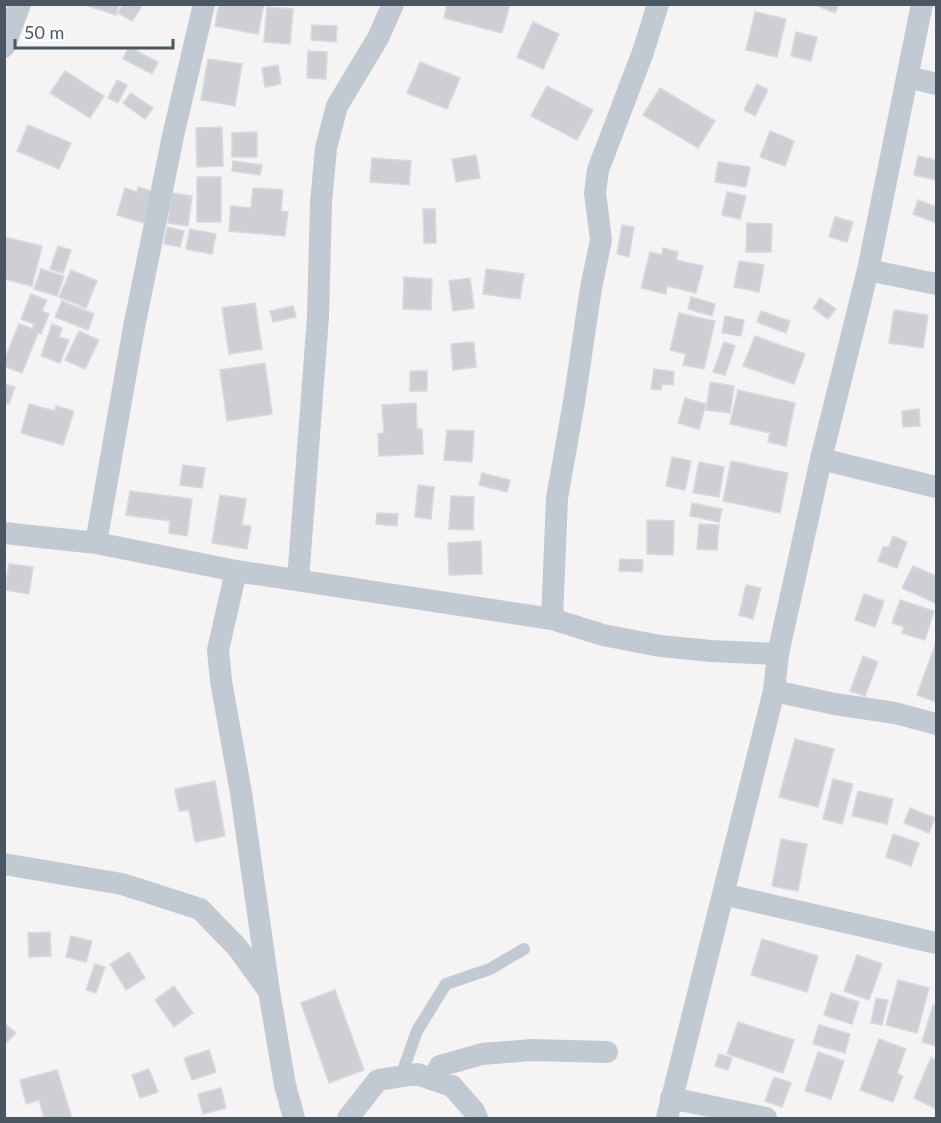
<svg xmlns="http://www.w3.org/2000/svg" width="941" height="1123" viewBox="0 0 941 1123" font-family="Lato,sans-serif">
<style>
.building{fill:#cdcfd5;stroke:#d7d9de;stroke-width:1.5}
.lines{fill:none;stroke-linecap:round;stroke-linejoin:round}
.lane{stroke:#c1cad2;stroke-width:12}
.street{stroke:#c1cad2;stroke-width:22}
</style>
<rect width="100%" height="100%" fill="#f5f3f3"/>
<path class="building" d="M 82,4 L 119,4 L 116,15 Z
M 123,4 L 140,4 L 142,6 L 132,21 L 118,13 Z
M 219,4 L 264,4 L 258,34 L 215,26 Z
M 447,4 L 510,4 L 502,33 L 444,18 Z
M 813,4 L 839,4 L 835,13 Z
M 267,7 L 293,9 L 290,44 L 264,42 Z
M 755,12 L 786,19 L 777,57 L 746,50 Z
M 533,22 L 559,34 L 543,69 L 517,57 Z
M 312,25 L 337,26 L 336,42 L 311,40 Z
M 796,32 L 817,37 L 811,61 L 791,56 Z
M 129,47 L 158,62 L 152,74 L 123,59 Z
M 308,51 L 327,52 L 326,79 L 307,78 Z
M 208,59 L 242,64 L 235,106 L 201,100 Z
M 420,62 L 460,78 L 447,109 L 407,93 Z
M 278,65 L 281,84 L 265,87 L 262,68 Z
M 65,71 L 104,96 L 90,118 L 50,93 Z
M 117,80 L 127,85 L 118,103 L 108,98 Z
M 757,84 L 768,90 L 755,116 L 744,110 Z
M 547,86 L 593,110 L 577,140 L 531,116 Z
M 660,88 L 715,121 L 698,148 L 643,115 Z
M 131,93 L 153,108 L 145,119 L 123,103 Z
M 28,125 L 71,143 L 59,169 L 17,151 Z
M 222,127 L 223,166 L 197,167 L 196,128 Z
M 770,131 L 794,141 L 785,166 L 760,157 Z
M 257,132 L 257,157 L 232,157 L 232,133 Z
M 476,155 L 480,178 L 456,182 L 452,159 Z
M 918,156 L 936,160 L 936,180 L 914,175 Z
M 372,158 L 411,161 L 409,185 L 370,182 Z
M 233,161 L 262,165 L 260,175 L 232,171 Z
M 718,162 L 750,167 L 746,187 L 715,182 Z
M 197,177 L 221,177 L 221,222 L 197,222 Z
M 138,187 L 155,192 L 144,223 L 117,215 L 125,188 L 137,192 Z
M 253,188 L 283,190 L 281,211 L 288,212 L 285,236 L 229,231 L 231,206 L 251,208 Z
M 727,192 L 746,196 L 740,219 L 722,215 Z
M 172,193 L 192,196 L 188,226 L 168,223 Z
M 918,200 L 936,207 L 936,223 L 913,214 Z
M 423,209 L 435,209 L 436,243 L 424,243 Z
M 835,217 L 853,222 L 847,242 L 829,237 Z
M 747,223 L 772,224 L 771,252 L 746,252 Z
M 622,225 L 634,227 L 629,257 L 617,254 Z
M 167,227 L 184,231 L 180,247 L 164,244 Z
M 190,229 L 216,234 L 212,254 L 186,249 Z
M 4,237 L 42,246 L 32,286 L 4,279 Z
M 58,246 L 71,250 L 63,273 L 50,269 Z
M 663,248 L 678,252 L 676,260 L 703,266 L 696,293 L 667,286 L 666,294 L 641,288 L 650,252 L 662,255 Z
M 739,261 L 764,265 L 759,292 L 734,287 Z
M 41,269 L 64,276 L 57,296 L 34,289 Z
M 486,269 L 524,274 L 520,299 L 483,294 Z
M 71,270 L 97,281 L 86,308 L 59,297 Z
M 404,277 L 432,279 L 431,310 L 403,309 Z
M 470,278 L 474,308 L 453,311 L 449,281 Z
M 31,294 L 47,300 L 42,311 L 49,314 L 41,334 L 38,333 L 22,373 L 4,366 L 4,361 L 19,324 L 32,329 L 34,324 L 21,319 Z
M 691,297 L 715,304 L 712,316 L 688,309 Z
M 820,298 L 836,309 L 828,319 L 813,308 Z
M 62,301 L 94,314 L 88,330 L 55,317 Z
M 255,303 L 262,349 L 229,354 L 222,308 Z
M 293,306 L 296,317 L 273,322 L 270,311 Z
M 894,310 L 928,315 L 923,348 L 889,343 Z
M 761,311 L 790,321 L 786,333 L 757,322 Z
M 679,313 L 715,321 L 704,369 L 683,365 L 686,354 L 670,350 Z
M 725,316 L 744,320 L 741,336 L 722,333 Z
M 52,324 L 62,328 L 59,337 L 69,340 L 60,363 L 41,356 Z
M 79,331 L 99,340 L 85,369 L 65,360 Z
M 755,336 L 805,354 L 794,384 L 743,366 Z
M 474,342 L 476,367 L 453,370 L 451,344 Z
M 724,342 L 735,346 L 725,375 L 713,372 Z
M 265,363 L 272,414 L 227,421 L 220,370 Z
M 654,369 L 674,372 L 673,385 L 662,384 L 661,390 L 651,389 Z
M 410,371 L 427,371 L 427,391 L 410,391 Z
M 710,382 L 734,386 L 730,413 L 706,410 Z
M 4,384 L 15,387 L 9,404 L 4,403 Z
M 738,390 L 795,403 L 786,446 L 768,442 L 770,433 L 730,424 Z
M 685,398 L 706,404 L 699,429 L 678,423 Z
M 416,403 L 417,429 L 422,429 L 423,454 L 379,456 L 378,434 L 384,433 L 382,405 Z
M 29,404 L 55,411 L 56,406 L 74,411 L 63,445 L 21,433 Z
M 919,409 L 920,426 L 903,427 L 902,411 Z
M 447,430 L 474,431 L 472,462 L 444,460 Z
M 672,457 L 691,461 L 685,490 L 666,486 Z
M 731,461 L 788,473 L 780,513 L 723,501 Z
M 699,462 L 724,467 L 719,497 L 693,493 Z
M 183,465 L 205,468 L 202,488 L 180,485 Z
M 482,473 L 510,480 L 507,492 L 479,485 Z
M 418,485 L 434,487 L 431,519 L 415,517 Z
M 130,491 L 192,499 L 187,536 L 169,533 L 170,521 L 126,515 Z
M 220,495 L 246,499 L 242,525 L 251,526 L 247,549 L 212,543 Z
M 451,496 L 474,497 L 473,530 L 449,529 Z
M 692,503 L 722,509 L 719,522 L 690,516 Z
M 377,513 L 398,514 L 397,526 L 376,524 Z
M 647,520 L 674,521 L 673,555 L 647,554 Z
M 699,524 L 719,525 L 717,550 L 697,549 Z
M 893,536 L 907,542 L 897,568 L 878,561 L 883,547 L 889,547 Z
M 481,541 L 482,574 L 449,575 L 448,543 Z
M 620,559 L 643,560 L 642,572 L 619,571 Z
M 9,564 L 33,567 L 29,594 L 5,590 Z
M 913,566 L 936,576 L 936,600 L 935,603 L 902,588 Z
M 746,585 L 761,588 L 753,619 L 739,615 Z
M 864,594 L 884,601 L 875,627 L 855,620 Z
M 900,600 L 934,611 L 925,640 L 902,633 L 904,627 L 892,623 Z
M 935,645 L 936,645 L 936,702 L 917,695 Z
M 863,656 L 878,662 L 865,696 L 850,691 Z
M 795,739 L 834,749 L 818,807 L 779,797 Z
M 833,779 L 853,784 L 842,824 L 823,819 Z
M 215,781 L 225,836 L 195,842 L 189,810 L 179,811 L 175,789 Z
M 858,791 L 893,799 L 887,824 L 852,816 Z
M 910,808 L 935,818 L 929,833 L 904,823 Z
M 893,834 L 919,843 L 911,866 L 886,857 Z
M 781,839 L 807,844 L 798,891 L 772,886 Z
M 50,932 L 51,956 L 29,957 L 28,933 Z
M 71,936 L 92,941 L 86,962 L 66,957 Z
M 762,939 L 818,956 L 807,992 L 751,975 Z
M 129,952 L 145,978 L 126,990 L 110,964 Z
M 857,955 L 882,964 L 869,1000 L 844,991 Z
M 95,964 L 105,967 L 96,993 L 86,990 Z
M 898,980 L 929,988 L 917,1033 L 886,1025 Z
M 174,986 L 193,1013 L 174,1027 L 155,1000 Z
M 335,990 L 364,1070 L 329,1083 L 301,1003 Z
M 831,993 L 859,1002 L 852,1024 L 824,1015 Z
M 876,998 L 888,1000 L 882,1025 L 871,1023 Z
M 933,1005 L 936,1006 L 936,1046 L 922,1042 Z
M 738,1022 L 794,1040 L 783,1073 L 727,1054 Z
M 4,1023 L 16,1033 L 4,1045 Z
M 819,1025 L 850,1034 L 845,1053 L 813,1044 Z
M 879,1039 L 906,1049 L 897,1073 L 903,1076 L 893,1102 L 860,1090 Z
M 209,1050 L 216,1072 L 192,1080 L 184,1058 Z
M 818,1052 L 844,1061 L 831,1099 L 805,1091 Z
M 719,1054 L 732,1058 L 728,1070 L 715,1066 Z
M 931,1058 L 936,1060 L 936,1109 L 914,1098 Z
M 149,1069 L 158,1092 L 140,1098 L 132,1075 Z
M 57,1070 L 72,1118 L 44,1118 L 39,1100 L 26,1104 L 20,1080 Z
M 774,1077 L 791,1083 L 782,1107 L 765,1101 Z
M 221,1088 L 226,1108 L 203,1114 L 198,1094 Z"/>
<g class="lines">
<path class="lane" d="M 401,1076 L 417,1031 L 446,984 L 490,969 L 524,949"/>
<path class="street" d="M 4,47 L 20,4
M 908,77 L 936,84
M 868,270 L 936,284
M 821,459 L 936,487
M 4,533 L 96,543 L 236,571 L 552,619 L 603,635 L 660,646 L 711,651 L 778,654
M 96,543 L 134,327 L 173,136 L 204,4
M 236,571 L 218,650 L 221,681 L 241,793 L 269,991 L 285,1085 L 294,1118
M 298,580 L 318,317 L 321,203 L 326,148 L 337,106 L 378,38 L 393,4
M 552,619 L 557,498 L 574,402 L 591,288 L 601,240 L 595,193 L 598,170 L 643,52 L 658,4
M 774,691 L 835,704 L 895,713 L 936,724
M 4,864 L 122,884 L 200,909 L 237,947 L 266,987
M 723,894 L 936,943
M 433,1079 L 440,1066 L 482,1054 L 532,1050 L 607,1052
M 671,1098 L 766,1118
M 348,1118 L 378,1080 L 417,1074 L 452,1086 L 474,1111 L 477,1118
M 667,1118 L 774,691 L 778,654 L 821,459 L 868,270 L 922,4"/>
</g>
<rect width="941" height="1123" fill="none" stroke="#4a5661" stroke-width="12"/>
<path d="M15 39v9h158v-9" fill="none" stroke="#4a5661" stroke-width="3"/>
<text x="24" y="39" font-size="18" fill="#4a5661" stroke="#ffffff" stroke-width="4.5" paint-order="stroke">50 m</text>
</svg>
